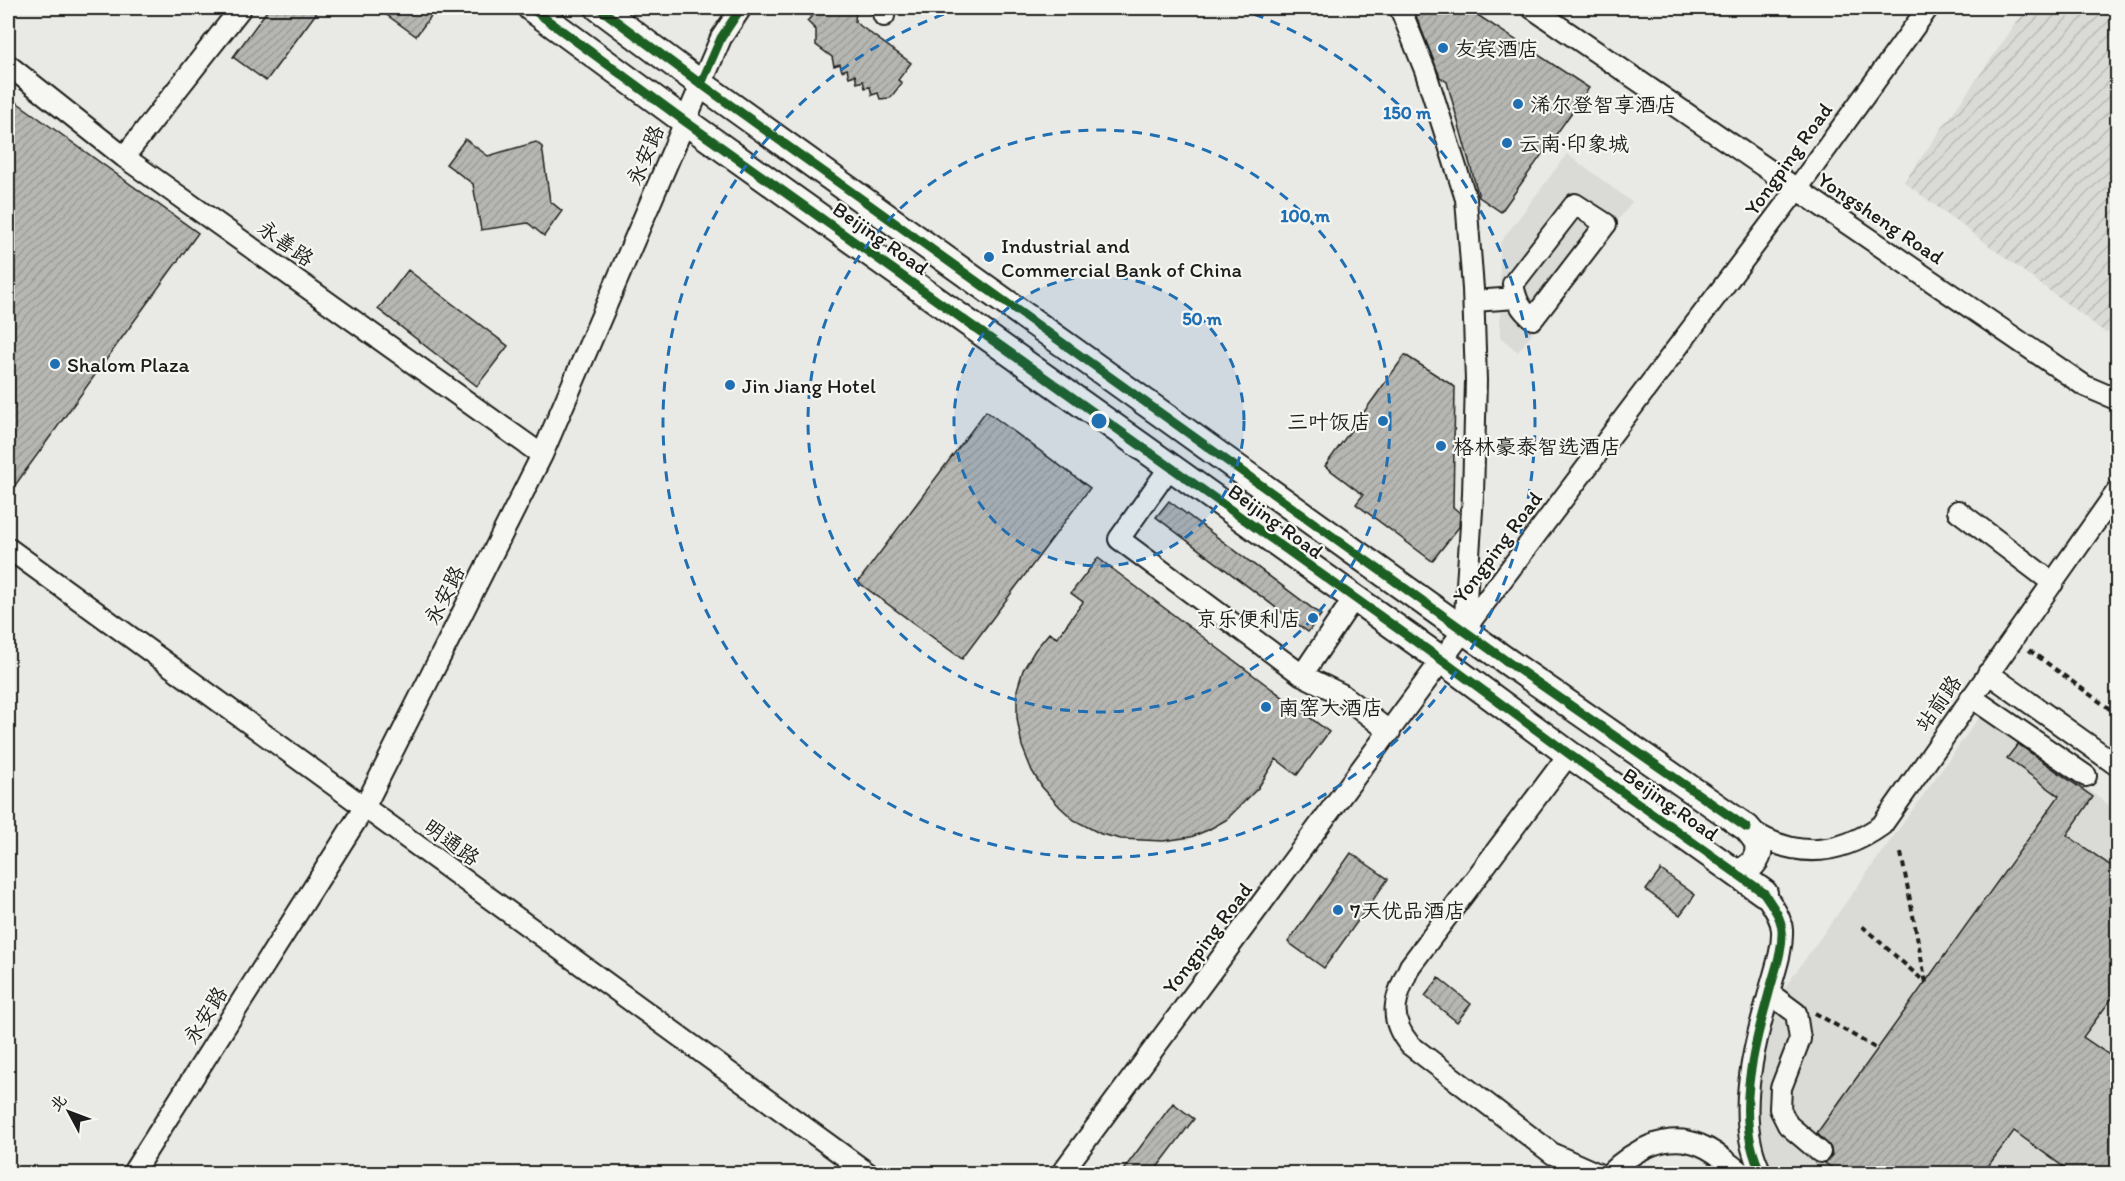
<svg xmlns="http://www.w3.org/2000/svg" width="2125" height="1181" viewBox="0 0 2125 1181" font-family="Itim,'LXGW WenKai TC',sans-serif">
<style>
.built{fill:#dadad6}
.industrial{fill:url(#industrial-furrows)}
.building{fill:url(#building-hatch);stroke:#1c1c1c;stroke-width:1.5}
.lines{fill:none;stroke-linecap:round;stroke-linejoin:round}
.minor-casing{stroke:#1c1c1c;stroke-width:24}
.major-casing{stroke:#1c1c1c;stroke-width:30}
.path{stroke:#1c1c1c;stroke-width:4;stroke-dasharray:6 4.5;stroke-linecap:butt}
.minor{stroke:#f6f6f2;stroke-width:20}
.major{stroke:#f6f6f2;stroke-width:26}
.cycleway-casing{stroke:#f6f6f2;stroke-width:13}
.cycleway{stroke:#1b5e20;stroke-width:9}
.ring{fill:none;stroke:#1f6fb2;stroke-width:3;stroke-dasharray:10 8}
.poi-dot{fill:#1f6fb2;stroke:#f6f6f2;stroke-width:2}
.labels{text-anchor:middle;dominant-baseline:central;stroke-width:4.5;stroke-linejoin:round;paint-order:stroke}
.poi-label{font-size:21px;fill:#1c1c1c;stroke:#f6f6f2;text-anchor:start}
.street-label{font-size:21px;fill:#1c1c1c;stroke:#f6f6f2}
.centre{fill:#1f6fb2;stroke:#f6f6f2;stroke-width:3}
.ring-label{font-size:18px;text-anchor:middle;font-weight:bold;fill:#1f6fb2;stroke:#f6f6f2;stroke-width:4.5;stroke-linejoin:round;paint-order:stroke}
</style>
<defs>
<pattern id="industrial-furrows" width="10" height="10" patternUnits="userSpaceOnUse" patternTransform="scale(1.5)"><rect width="10" height="10" fill="#dadad6"/><path d="M-1 1l2-2M0 10L10 0M9 11l2-2" fill="none" stroke="#babab7"/></pattern>
<pattern id="building-hatch" width="6" height="6" patternUnits="userSpaceOnUse" patternTransform="scale(1.5)"><rect width="6" height="6" fill="#b6b6b3"/><path d="M-1 1l2-2M0 6l6-6M5 7l2-2" fill="none" stroke="#9c9c99"/></pattern>
</defs>
<rect width="100%" height="100%" fill="#e9e9e5"/>
<filter id="ink" filterUnits="userSpaceOnUse"><feTurbulence type="fractalNoise" baseFrequency=".0167" numOctaves="2"/><feDisplacementMap in="SourceGraphic" scale="12" xChannelSelector="R" yChannelSelector="G"/><feConvolveMatrix kernelMatrix="1 2 1 2 8 2 1 2 1" color-interpolation-filters="sRGB"/></filter>
<g filter="url(#ink)">
<path class="built" d="M 1567,154 L 1632,202 L 1518,352 L 1500,337 L 1500,243 Z
M 1983,712 L 2117,811 L 2117,1173 L 1768,1173 L 1739,1152 L 1783,990 Z"/>
<path class="industrial" d="M 2027,8 L 2117,8 L 2117,332 L 2106,333 L 1904,182 Z"/>
<path class="building" d="M 269,8 L 320,8 L 266,81 L 233,57 Z
M 377,8 L 437,8 L 416,36 Z
M 803,8 L 856,8 L 855,22 L 911,63 L 898,80 L 902,83 L 890,98 L 880,99 L 878,93 L 872,95 L 870,87 L 865,88 L 863,81 L 857,83 L 855,75 L 849,77 L 847,69 L 842,71 L 840,64 L 834,66 L 832,57 L 816,45 L 816,30 L 807,21 L 812,16 Z
M 1413,8 L 1467,8 L 1589,88 L 1501,212 L 1479,197 L 1447,82 L 1440,77 Z
M 8,96 L 198,233 L 8,495 Z
M 465,139 L 488,156 L 536,142 L 542,147 L 550,201 L 562,211 L 544,236 L 528,223 L 481,230 L 473,184 L 446,164 Z
M 408,270 L 508,346 L 477,386 L 378,309 Z
M 1405,355 L 1455,387 L 1453,507 L 1460,513 L 1459,527 L 1432,561 L 1356,504 L 1363,495 L 1325,466 Z
M 986,411 L 1090,488 L 962,659 L 858,582 Z
M 1169,501 L 1321,615 L 1308,632 L 1156,517 Z
M 1098,558 L 1329,732 L 1297,775 L 1276,759 L 1258,788 L 1226,820 L 1208,830 L 1191,837 L 1163,841 L 1121,839 L 1101,834 L 1074,820 L 1060,807 L 1042,787 L 1032,771 L 1022,746 L 1017,718 L 1017,690 L 1023,670 L 1035,650 L 1049,633 L 1057,638 L 1083,602 L 1071,593 Z
M 2018,744 L 2093,797 L 2067,835 L 2118,871 L 2118,990 L 2083,1037 L 2118,1061 L 2118,1173 L 2072,1173 L 2014,1131 L 1983,1173 L 1840,1173 L 1825,1163 L 1832,1155 L 1831,1149 L 1817,1133 L 2059,796 L 2007,758 Z
M 1351,853 L 1388,879 L 1324,968 L 1288,942 Z
M 1661,870 L 1695,895 L 1680,915 L 1646,890 Z
M 1439,978 L 1471,1004 L 1457,1022 L 1425,996 Z
M 1173,1103 L 1194,1119 L 1153,1173 L 1121,1173 Z"/>
<g class="lines">
<defs>
<path id="minor" d="M 881,8 L 884,16
M 1400,8 L 1425,70 L 1466,199 L 1473,289 L 1476,381 L 1473,495 L 1464,630
M 1532,8 L 2085,386 L 2118,400
M 8,65 L 124,157 L 542,455
M 124,157 L 241,8
M 1575,204 L 1606,224 L 1533,319 C 1520,309 1516,300 1513,284 Z
M 1474,301 L 1516,298
M 1170,467 L 1119,539 L 1302,675 L 1354,598
M 1958,511 L 2053,583
M 8,548 L 869,1174
M 1988,673 L 2118,766
M 1302,675 L 1341,694 L 1390,732
M 1971,697 L 2086,776
M 1569,754 L 1410,966 C 1396,997 1386,1017 1410,1045 L 1553,1154 L 1598,1174
M 1747,828 C 1793,859 1837,857 1882,825 L 2118,490
M 1769,993 L 1796,1013 L 1800,1039 L 1781,1088 L 1780,1109 L 1788,1125 L 1820,1152
M 132,1174 L 364,808 L 542,455 L 721,38 L 741,8
M 1061,1174 L 1464,630 L 1797,189 L 1928,8
M 1609,1174 C 1633,1150 1667,1131 1700,1145 C 1716,1151 1729,1164 1743,1174
M 1762,1174 C 1733,1121 1754,1047 1769,993 C 1774,973 1783,951 1782,930 C 1781,916 1771,904 1764,893"/>
<path id="major" d="M 531,8 L 686,122 L 1443,661 L 1569,754 L 1764,893
M 599,8 L 701,84 L 1505,660 L 1747,828 C 1751,833 1757,839 1758,845 C 1761,859 1748,872 1735,872"/>
</defs>
<use href="#minor" class="minor-casing"/>
<use href="#major" class="major-casing"/>
<path class="path" d="M 2029,650 L 2118,715
M 1901,853 L 1926,983
M 1862,926 L 1926,983
M 1815,1013 L 1877,1049"/>
<use href="#minor" class="minor"/>
<use href="#major" class="major"/>
<defs>
<path id="cycleway" d="M 531,8 L 686,122 L 1443,661 L 1569,754 L 1764,893 C 1771,904 1781,916 1782,930 C 1783,951 1774,973 1769,993 C 1754,1047 1733,1121 1762,1174
M 599,8 L 701,84 L 1505,660 L 1747,828
M 701,84 L 721,38 L 741,8"/>
</defs>
<use href="#cycleway" class="cycleway-casing"/>
<use href="#cycleway" class="cycleway"/>
</g>
</g>
<circle cx="1099" cy="421" r="145" fill="#1f6fb2" fill-opacity=".12"/>
<g class="ring">
<circle cx="1099" cy="421" r="145"/>
<circle cx="1099" cy="421" r="291"/>
<path d="M1237 8A436 436 0 1 1 961 8"/>
</g>
<g class="poi-dot">
<circle cx="1443" cy="48" r="6"/>
<circle cx="1518" cy="104" r="6"/>
<circle cx="1507" cy="143" r="6"/>
<circle cx="989" cy="257" r="6"/>
<circle cx="55" cy="364" r="6"/>
<circle cx="730" cy="385" r="6"/>
<circle cx="1383" cy="421" r="6"/>
<circle cx="1441" cy="446" r="6"/>
<circle cx="1313" cy="618" r="6"/>
<circle cx="1266" cy="707" r="6"/>
<circle cx="1338" cy="910" r="6"/>
</g>
<g class="labels">
<g class="poi-label">
<text x="1455" y="48">友宾酒店</text>
<text x="1530" y="104">浠尔登智享酒店</text>
<text x="1519" y="143">云南·印象城</text>
<text x="1001" y="245">Industrial and<tspan x="1001" dy="24">Commercial Bank of China</tspan></text>
<text x="67" y="364">Shalom Plaza</text>
<text x="742" y="385">Jin Jiang Hotel</text>
<text x="1371" y="421" text-anchor="end">三叶饭店</text>
<text x="1453" y="446">格林豪泰智选酒店</text>
<text x="1301" y="618" text-anchor="end">京乐便利店</text>
<text x="1278" y="707">南窑大酒店</text>
<text x="1350" y="910">7天优品酒店</text>
</g>
<g class="street-label">
<text transform="translate(645 155) rotate(-67)">永安路</text>
<text transform="translate(1788 159) rotate(-54)">Yongping Road</text>
<text transform="translate(1881 218) rotate(34)">Yongsheng Road</text>
<text transform="translate(881 238) rotate(35)">Beijing Road</text>
<text transform="translate(286 243) rotate(35)">永善路</text>
<text transform="translate(1276 521) rotate(36)">Beijing Road</text>
<text transform="translate(1497 547) rotate(-53)">Yongping Road</text>
<text transform="translate(444 595) rotate(-63)">永安路</text>
<text transform="translate(1938 703) rotate(-55)">站前路</text>
<text transform="translate(1671 804) rotate(35)">Beijing Road</text>
<text transform="translate(452 842) rotate(36)">明通路</text>
<text transform="translate(1207 938) rotate(-53)">Yongping Road</text>
<text transform="translate(205 1015) rotate(-58)">永安路</text>
</g>
</g>
<circle cx="1099" cy="421" r="9" class="centre"/>
<g class="ring-label">
<text x="1407" y="119">150 m</text>
<text x="1305" y="222">100 m</text>
<text x="1202" y="325">50 m</text>
</g>
<rect width="2125" height="1181" fill="none" stroke="#f6f6f2" stroke-width="30"/>
<rect x="15" y="15" width="2095" height="1151" fill="none" stroke="#1c1c1c" stroke-width="2" filter="url(#ink)"/>
<g transform="translate(69 1112) rotate(311)" stroke="#f6f6f2" stroke-width="4.5" paint-order="stroke">
<path d="M0-4.5L10 22L0 15L-10 22Z" fill="#1c1c1c"/>
<text y="-9" font-size="16" font-weight="bold" text-anchor="middle" fill="#1c1c1c">北</text>
</g>
</svg>
